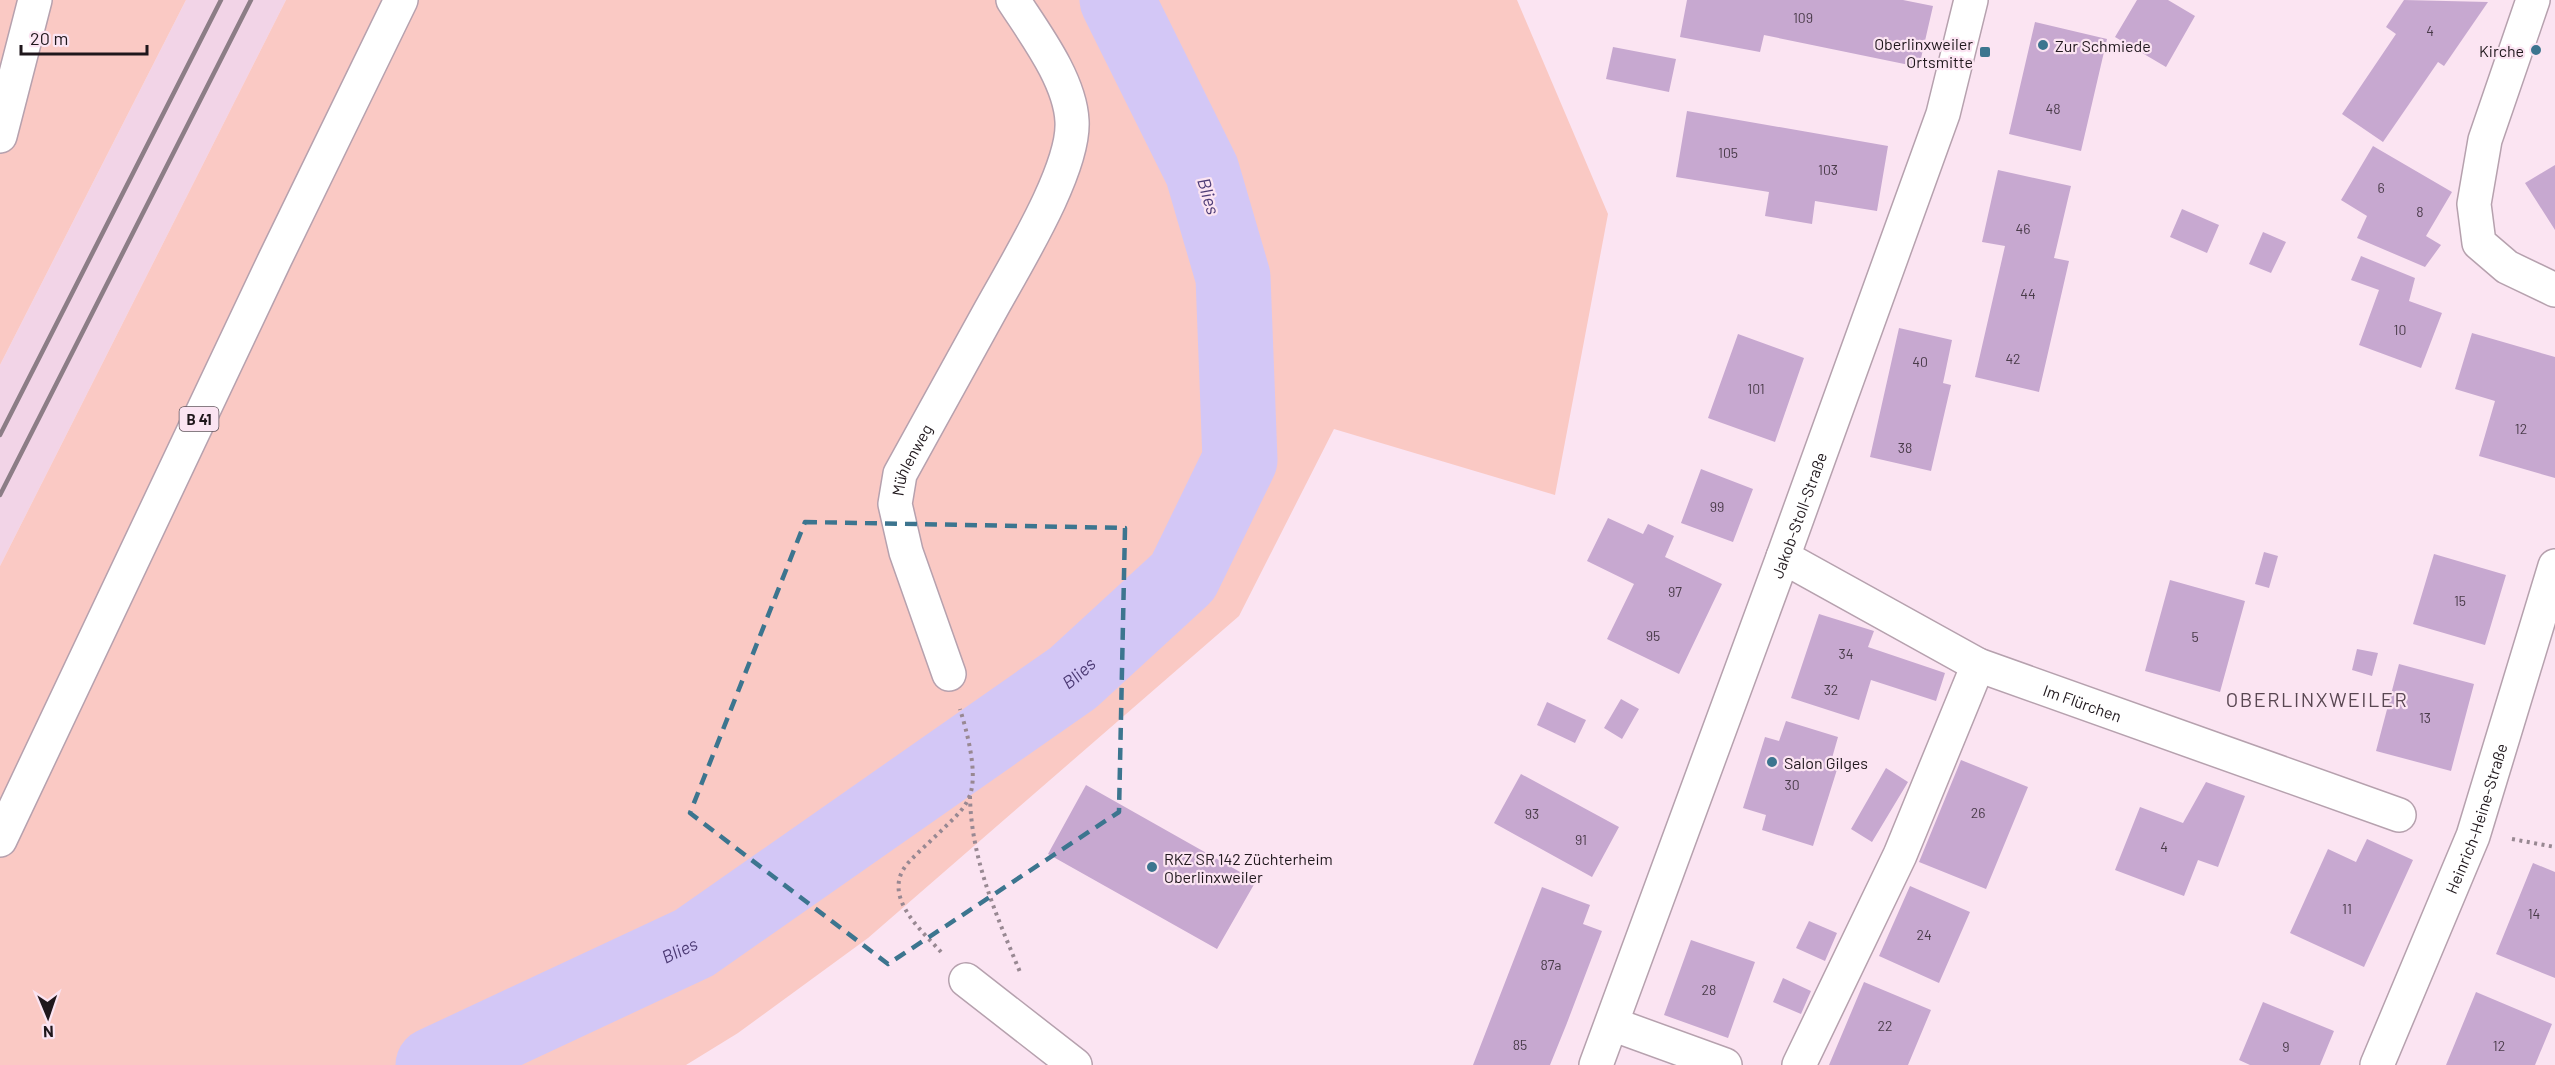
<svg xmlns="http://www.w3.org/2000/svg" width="2555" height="1065" viewBox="0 0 2555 1065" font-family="Barlow,sans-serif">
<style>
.built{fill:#f2d4e7}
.green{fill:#fac9c4}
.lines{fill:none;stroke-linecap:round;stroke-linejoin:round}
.river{stroke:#d3c7f6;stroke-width:75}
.building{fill:#c7a8d0}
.minor-casing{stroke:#b6a1ae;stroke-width:36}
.major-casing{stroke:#b6a1ae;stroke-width:36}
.highway-casing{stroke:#b6a1ae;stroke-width:36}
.path{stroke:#988892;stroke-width:4;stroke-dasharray:3 4.5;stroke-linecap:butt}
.minor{stroke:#fff;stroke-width:33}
.major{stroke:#fff;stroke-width:33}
.highway{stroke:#fff;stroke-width:33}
.rail{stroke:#8c7d86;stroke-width:4.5}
.marked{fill:none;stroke:#3c758f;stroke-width:4.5;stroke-dasharray:12 8;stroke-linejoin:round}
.poi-dot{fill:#3c758f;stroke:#fbe4f2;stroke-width:2}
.labels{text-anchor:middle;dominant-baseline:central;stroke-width:4.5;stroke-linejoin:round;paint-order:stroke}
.number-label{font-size:14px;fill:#493b49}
.shield{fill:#fbe4f2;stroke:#61545c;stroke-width:1.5}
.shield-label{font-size:15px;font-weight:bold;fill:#1f171c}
.poi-label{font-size:16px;fill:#1f171c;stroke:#fbe4f2;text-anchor:start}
.street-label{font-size:16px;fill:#1f171c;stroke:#fbe4f2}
.water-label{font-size:18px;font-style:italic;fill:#4d3b75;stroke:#fbe4f2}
.quarter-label{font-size:20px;letter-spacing:1.5px;fill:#594752;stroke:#fbe4f2}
</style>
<rect width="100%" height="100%" fill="#fbe4f2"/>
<path class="built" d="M 186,0 L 286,0 L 0,566 L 0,365 Z"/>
<path class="green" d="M 0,0 L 186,0 L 0,365 Z
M 286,0 L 1517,0 L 1608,214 L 1555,495 L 1334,429 L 1239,616 L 868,938 L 738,1033 L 686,1065 L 0,1065 L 0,566 Z"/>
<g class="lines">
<path class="river" id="s1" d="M 433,1065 L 694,943 L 1073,678 L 1183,577 L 1240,460 L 1233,277 L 1202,171 L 1117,0"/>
</g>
<path class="building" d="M 1687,0 L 1903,0 L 1933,6 L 1919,67 L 1764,35 L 1760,52 L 1680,37 Z
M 2137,0 L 2168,0 L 2195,16 L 2166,67 L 2115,37 Z
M 2404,0 L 2488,2 L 2444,66 L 2438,62 L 2383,142 L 2342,114 L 2396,34 L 2386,27 Z
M 2035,22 L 2107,39 L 2081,151 L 2009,134 Z
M 1613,47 L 1676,59 L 1669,92 L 1606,79 Z
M 1687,111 L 1888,146 L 1877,211 L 1815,201 L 1812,224 L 1765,216 L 1769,192 L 1676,177 Z
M 2373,146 L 2452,192 L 2426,236 L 2441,245 L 2425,267 L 2357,238 L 2367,216 L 2341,200 Z
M 2555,165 L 2555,230 L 2525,183 Z
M 1998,170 L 2071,186 L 2054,258 L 2069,261 L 2039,392 L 1975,377 L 2005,246 L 1982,242 Z
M 2182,209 L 2219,225 L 2207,253 L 2170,237 Z
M 2263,232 L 2286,242 L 2271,273 L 2249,264 Z
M 2361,256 L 2415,278 L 2409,301 L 2442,313 L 2421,368 L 2359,345 L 2379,290 L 2351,280 Z
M 1899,328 L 1952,340 L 1943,383 L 1951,385 L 1931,471 L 1870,457 Z
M 2472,333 L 2555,357 L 2555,478 L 2479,456 L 2495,401 L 2455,389 Z
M 1738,334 L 1804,358 L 1775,442 L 1708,418 Z
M 1701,469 L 1753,489 L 1733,542 L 1681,523 Z
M 1608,518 L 1643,534 L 1648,524 L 1674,536 L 1665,557 L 1722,584 L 1679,674 L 1607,639 L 1634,584 L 1587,561 Z
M 2264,552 L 2278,556 L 2269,588 L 2255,584 Z
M 2434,554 L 2506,575 L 2485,645 L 2413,624 Z
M 2170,580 L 2245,601 L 2220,692 L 2145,671 Z
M 1819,614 L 1874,631 L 1868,647 L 1945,673 L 1936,701 L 1871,680 L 1859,720 L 1791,698 Z
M 2357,649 L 2378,653 L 2372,676 L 2352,670 Z
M 2399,664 L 2474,684 L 2451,771 L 2376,751 Z
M 1621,699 L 1639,709 L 1622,739 L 1604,728 Z
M 1547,702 L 1586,720 L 1575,743 L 1537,725 Z
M 1786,721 L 1838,737 L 1832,758 L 1840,760 L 1813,846 L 1762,830 L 1766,815 L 1743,808 L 1765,737 L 1779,741 Z
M 1961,760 L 2028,787 L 1986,889 L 1919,862 Z
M 1886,768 L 1908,782 L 1872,842 L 1851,829 Z
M 1521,774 L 1619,827 L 1592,877 L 1494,823 Z
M 2206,782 L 2245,796 L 2218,867 L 2198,860 L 2184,896 L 2115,870 L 2140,807 L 2183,823 Z
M 1086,785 L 1256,881 L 1217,949 L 1048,854 Z
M 2367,839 L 2413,860 L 2364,967 L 2290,933 L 2328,849 L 2356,862 Z
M 2533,863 L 2555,872 L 2555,978 L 2496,954 Z
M 1910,886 L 1970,912 L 1939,983 L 1879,956 Z
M 1542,887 L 1590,905 L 1583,924 L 1602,931 L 1567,1023 L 1550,1065 L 1473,1065 Z
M 1809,921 L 1837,933 L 1825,961 L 1796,948 Z
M 1691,940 L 1755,962 L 1728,1038 L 1664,1015 Z
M 1783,978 L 1811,991 L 1801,1014 L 1773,1002 Z
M 1864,982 L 1931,1010 L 1908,1065 L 1829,1065 Z
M 2476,992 L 2552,1024 L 2535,1065 L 2446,1065 Z
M 2263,1002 L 2334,1031 L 2320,1065 L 2250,1065 L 2239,1060 Z"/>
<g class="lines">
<defs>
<g id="minor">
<path d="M 2533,0 L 2485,140 L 2474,204 L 2479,243 L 2507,267 L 2555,290"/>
<path d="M 0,136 L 35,0"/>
<path id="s2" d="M 1783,557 L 1978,665 L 2399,815"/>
<path id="s3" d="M 949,674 L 906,552 L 895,504 L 900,474 C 930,419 960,365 990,311 C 1014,267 1075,170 1072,121 C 1070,80 1035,34 1013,0"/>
<path d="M 966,980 L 1075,1065"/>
<path d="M 1612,1024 L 1725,1065"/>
<path d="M 1799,1065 L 1900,855 L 1978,665"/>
<path id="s4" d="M 2377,1065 L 2473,836 L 2555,566"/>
</g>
<g id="major">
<path id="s5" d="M 1596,1065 L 1783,557 L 1943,114 L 1971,0"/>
</g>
<path id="highway" d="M 0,840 L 275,259 L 401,0"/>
</defs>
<use href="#minor" class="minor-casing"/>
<use href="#major" class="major-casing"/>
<use href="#highway" class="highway-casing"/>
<path class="path" d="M 970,796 C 971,859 996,914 1020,972
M 2512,839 L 2555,847
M 941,952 C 921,930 880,895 908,863 C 919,851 932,840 944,828 C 954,818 965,809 970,795 C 978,772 967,732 960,709"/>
<use href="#minor" class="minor"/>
<use href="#major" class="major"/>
<use href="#highway" class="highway"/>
<path class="rail" d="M 0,435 L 221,0
M 0,495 L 251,0"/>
</g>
<path class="marked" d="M 805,522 L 1125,528 L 1119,812 L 888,964 L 690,813 Z"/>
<g class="poi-dot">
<circle cx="2043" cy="45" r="6"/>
<circle cx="2536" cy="50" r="6"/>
<rect x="1979" y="46" width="12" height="12" rx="3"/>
<circle cx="1772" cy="762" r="6"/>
<circle cx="1152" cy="867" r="6"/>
</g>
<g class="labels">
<g class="number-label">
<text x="1803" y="17">109</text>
<text x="2430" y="30">4</text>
<text x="2053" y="108">48</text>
<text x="1728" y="152">105</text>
<text x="1828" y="169">103</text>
<text x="2381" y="187">6</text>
<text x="2420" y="211">8</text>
<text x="2023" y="228">46</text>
<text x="2028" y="293">44</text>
<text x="2400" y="329">10</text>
<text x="2013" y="358">42</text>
<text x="1920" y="361">40</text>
<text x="1756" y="388">101</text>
<text x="2521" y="428">12</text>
<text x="1905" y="447">38</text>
<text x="1717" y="506">99</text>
<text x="1675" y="591">97</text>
<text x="2460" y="600">15</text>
<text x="1653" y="635">95</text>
<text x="2195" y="636">5</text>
<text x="1846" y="653">34</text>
<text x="1831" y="689">32</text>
<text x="2425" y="717">13</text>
<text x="1792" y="784">30</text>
<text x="1978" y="812">26</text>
<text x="1532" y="813">93</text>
<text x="1581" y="839">91</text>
<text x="2164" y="846">4</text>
<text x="2347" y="908">11</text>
<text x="2534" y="913">14</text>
<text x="1924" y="934">24</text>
<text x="1551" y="964">87a</text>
<text x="1709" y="989">28</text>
<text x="1885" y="1025">22</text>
<text x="1520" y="1044">85</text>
<text x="2499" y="1045">12</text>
<text x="2286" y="1046">9</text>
</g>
<rect class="shield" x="179.5" y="407" width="39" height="24" rx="4.5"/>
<g class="shield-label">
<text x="199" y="419">B 41</text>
</g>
<g class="poi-label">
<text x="1973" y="43" text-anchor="end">Oberlinxweiler<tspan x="1973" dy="18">Ortsmitte</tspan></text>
<text x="2055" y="45">Zur Schmiede</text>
<text x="2524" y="50" text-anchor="end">Kirche</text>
<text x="1784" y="762">Salon Gilges</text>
<text x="1164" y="858">RKZ SR 142 Züchterheim<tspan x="1164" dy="18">Oberlinxweiler</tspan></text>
</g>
<g class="street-label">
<text stroke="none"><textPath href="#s3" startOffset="226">Mühlenweg</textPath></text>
<text stroke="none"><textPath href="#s5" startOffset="586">Jakob-Stoll-Straße</textPath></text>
<text stroke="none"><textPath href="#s2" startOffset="334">Im Flürchen</textPath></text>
<text stroke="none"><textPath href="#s4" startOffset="266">Heinrich-Heine-Straße</textPath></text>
</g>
<g class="water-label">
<text transform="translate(1209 196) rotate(73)">Blies</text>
<text stroke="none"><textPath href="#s1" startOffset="758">Blies</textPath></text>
<text stroke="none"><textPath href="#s1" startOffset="272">Blies</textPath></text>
</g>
<g class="quarter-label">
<text x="2317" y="699">OBERLINXWEILER</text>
</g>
</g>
<g transform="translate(48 1017) rotate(178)" stroke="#fbe4f2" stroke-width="4.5" paint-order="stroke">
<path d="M0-4.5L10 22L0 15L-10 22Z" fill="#1f171c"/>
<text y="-9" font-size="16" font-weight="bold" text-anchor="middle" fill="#1f171c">N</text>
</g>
<path d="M21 45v9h126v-9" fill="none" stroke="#1f171c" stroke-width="3"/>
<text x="30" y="45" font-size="18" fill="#1f171c" stroke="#fbe4f2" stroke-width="4.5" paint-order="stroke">20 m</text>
</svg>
